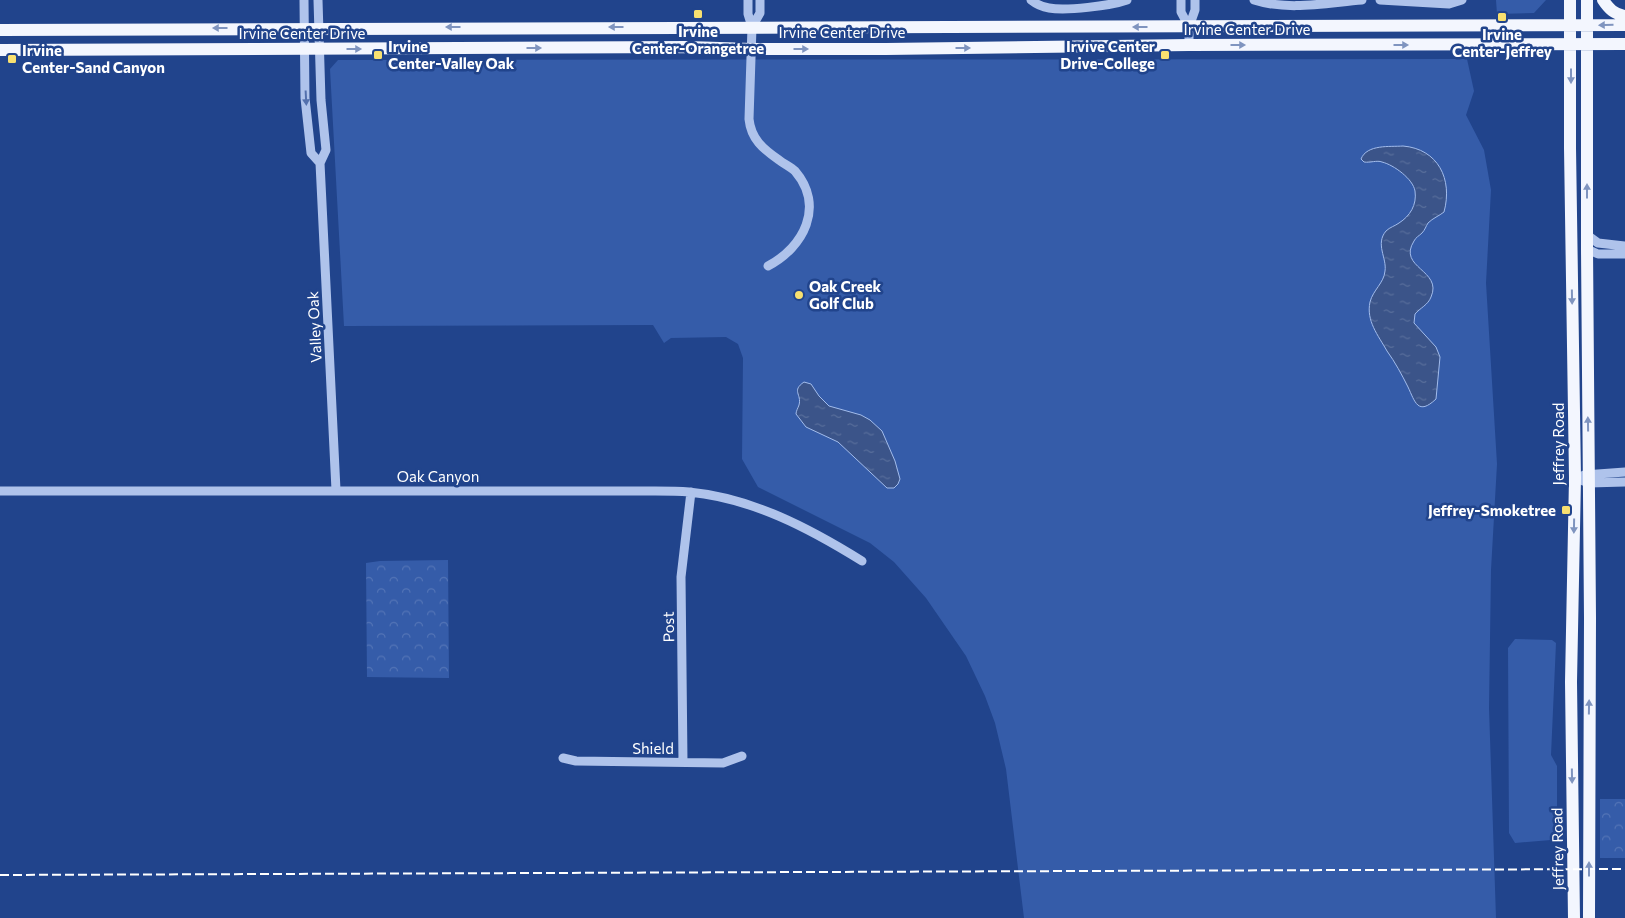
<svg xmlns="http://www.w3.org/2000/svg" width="1625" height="918" viewBox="0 0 1625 918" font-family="Commissioner,sans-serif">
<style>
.grass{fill:#355ca9}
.park{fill:url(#park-crowns)}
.water{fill:url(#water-ripples);stroke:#a2bcec}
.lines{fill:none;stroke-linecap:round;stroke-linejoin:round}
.minor{stroke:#afc3eb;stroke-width:9}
.major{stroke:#f3f6fe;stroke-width:12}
.rail{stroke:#fff;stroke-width:2;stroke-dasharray:9 4;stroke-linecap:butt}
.oneway{fill:#7f94bf}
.oneway2{fill:#5370ad}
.poi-dot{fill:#f8e070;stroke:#21448c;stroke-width:2}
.labels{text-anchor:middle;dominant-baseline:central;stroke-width:5;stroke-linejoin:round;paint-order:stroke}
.street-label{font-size:15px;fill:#fff;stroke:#21448c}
.poi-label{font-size:15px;font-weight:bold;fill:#fff;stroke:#21448c;text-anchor:start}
</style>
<defs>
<pattern id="park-crowns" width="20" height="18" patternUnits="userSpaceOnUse" patternTransform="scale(1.25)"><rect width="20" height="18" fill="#355ca9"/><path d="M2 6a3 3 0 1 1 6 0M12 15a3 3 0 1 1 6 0" fill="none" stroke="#5374b6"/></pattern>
<pattern id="water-ripples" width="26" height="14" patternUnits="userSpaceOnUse" patternTransform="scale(1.25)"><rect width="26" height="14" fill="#3b5489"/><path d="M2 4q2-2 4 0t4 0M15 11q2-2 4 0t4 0" fill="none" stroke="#586e9b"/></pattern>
</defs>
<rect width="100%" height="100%" fill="#21448c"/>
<path class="grass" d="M 1496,0 L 1546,0 L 1534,13 L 1497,14 Z
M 1467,59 L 1474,91 L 1466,115 L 1484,150 L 1491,190 L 1486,283 L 1497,464 L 1491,570 L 1489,708 L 1496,918 L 1024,918 L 1006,769 L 995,723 L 985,696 L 966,656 L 926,598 L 894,562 L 870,543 L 758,487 L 742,459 L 743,358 L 738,344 L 726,337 L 671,338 L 664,343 L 653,325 L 344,326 L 330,69 L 338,60 Z
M 1515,639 L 1552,640 L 1556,643 L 1551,755 L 1557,766 L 1557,833 L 1551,840 L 1515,843 L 1509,833 L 1508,648 Z"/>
<path class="park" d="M 448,560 L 449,678 L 367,677 L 366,563 L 380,561 Z
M 1600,799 L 1625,799 L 1625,858 L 1600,858 Z"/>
<path class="water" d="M 1403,146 C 1438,149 1453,179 1444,212 C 1439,216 1433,218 1428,223 C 1426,226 1425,230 1422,233 C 1419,236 1416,237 1414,241 C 1397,268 1443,270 1431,297 C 1428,305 1420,308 1415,314 L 1414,323 L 1436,347 L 1440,357 L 1436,399 C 1418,416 1415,402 1408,387 C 1402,375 1395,362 1387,351 C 1378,335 1366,321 1370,302 C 1373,290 1384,283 1385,271 C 1387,258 1375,244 1386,231 C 1390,227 1395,226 1399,223 C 1410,216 1417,205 1415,191 C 1413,179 1394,165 1382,162 C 1377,160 1370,163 1364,162 L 1361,159 C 1367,144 1390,147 1403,146 Z
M 804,382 L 811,384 L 819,396 L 829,406 L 861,415 L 870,420 L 882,431 L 895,461 L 900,479 L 898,484 L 894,488 L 887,488 L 838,442 L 806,427 L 796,414 C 796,411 798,408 799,405 C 802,394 791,391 804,382 Z"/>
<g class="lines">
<path class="minor" d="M 304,0 L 305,98 L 311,153 L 320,163
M 318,0 L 321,100 L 326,150 L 320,163 L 336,490
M 748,0 L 748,14 L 752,27 L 749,119 C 751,139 763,149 779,160 C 784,164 791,167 795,171 C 825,206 804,247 768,266
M 1031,0 C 1036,4 1042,7 1049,8 C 1066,11 1110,6 1127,0
M 1181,0 L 1181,12 L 1189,27
M 1254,0 C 1288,11 1326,3 1362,0
M 1380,0 L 1449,4 L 1462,0
M 752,27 L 760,13 L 760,0
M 1189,45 L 1189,27 L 1195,10 L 1195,0
M 1587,235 L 1598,243 L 1625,246
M 1587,249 L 1598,254 L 1625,254
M 1584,475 L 1625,472
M 1575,478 L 1589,483 L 1625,482
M 0,491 L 655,491 C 667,491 678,491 689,492 C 752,498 809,528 862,561
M 563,758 L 576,761 L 723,763 L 742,756
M 683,762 L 681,577 L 691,492"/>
<path class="major" d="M 1570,0 L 1570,148 L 1575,478 L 1571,682 L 1574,918
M 1587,0 L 1587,249 L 1590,618 L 1589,918
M 1603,0 C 1609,9 1614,14 1625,16
M 0,30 C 542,26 1083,29 1625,25
M 0,50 L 687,47 L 752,49 L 886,49 L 1189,45 L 1625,44"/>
<path class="rail" d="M 0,875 L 1625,869"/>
</g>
<defs><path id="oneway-solid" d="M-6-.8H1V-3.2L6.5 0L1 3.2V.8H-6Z" transform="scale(1.25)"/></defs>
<g class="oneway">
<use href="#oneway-solid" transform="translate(1606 25) rotate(179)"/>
<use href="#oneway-solid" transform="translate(453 27) rotate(180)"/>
<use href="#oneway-solid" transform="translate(616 27) rotate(180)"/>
<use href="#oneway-solid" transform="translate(1140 27) rotate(-180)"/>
<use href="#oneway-solid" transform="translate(220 28) rotate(-180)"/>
<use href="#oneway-solid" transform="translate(1238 45)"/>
<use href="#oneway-solid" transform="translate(1401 45)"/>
<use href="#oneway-solid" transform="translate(534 48)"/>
<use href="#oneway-solid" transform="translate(963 48)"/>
<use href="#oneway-solid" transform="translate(354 49)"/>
<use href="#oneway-solid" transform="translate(801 49)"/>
<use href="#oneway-solid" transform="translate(1571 76) rotate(90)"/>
<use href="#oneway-solid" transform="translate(1587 191) rotate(-90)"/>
<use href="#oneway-solid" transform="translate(1572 297) rotate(89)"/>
<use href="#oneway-solid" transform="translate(1588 424) rotate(-91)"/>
<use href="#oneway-solid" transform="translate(1574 526) rotate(91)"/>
<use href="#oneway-solid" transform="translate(1589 707) rotate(-89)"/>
<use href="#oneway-solid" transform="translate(1572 776) rotate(89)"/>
<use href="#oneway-solid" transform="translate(1589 869) rotate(-90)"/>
</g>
<use class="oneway2" href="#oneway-solid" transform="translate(306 98) rotate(87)"/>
<g class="poi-dot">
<rect x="693" y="9" width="10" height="10" rx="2.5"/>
<rect x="1497" y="12" width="10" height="10" rx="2.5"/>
<rect x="373" y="50" width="10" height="10" rx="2.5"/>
<rect x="1160" y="50" width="10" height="10" rx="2.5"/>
<rect x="7" y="54" width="10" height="10" rx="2.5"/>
<circle cx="799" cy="295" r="5"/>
<rect x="1561" y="505" width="10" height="10" rx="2.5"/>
</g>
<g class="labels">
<g class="street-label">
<text x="1247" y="29">Irvine Center Drive</text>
<text x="842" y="32">Irvine Center Drive</text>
<text x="302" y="33">Irvine Center Drive</text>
<text transform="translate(314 327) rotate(-93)">Valley Oak</text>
<text transform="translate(1558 444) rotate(-90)">Jeffrey Road</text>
<text x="438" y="476">Oak Canyon</text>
<text transform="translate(668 627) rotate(-91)">Post</text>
<text x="653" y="748">Shield</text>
<text transform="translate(1557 849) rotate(-91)">Jeffrey Road</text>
</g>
<g class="poi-label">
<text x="698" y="31" text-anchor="middle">Irvine<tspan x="698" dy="17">Center-Orangetree</tspan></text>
<text x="1502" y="34" text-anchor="middle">Irvine<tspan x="1502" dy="17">Center-Jeffrey</tspan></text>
<text x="388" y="46">Irvine<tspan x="388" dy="17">Center-Valley Oak</tspan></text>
<text x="1155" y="46" text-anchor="end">Irvive Center<tspan x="1155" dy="17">Drive-College</tspan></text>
<text x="22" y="50">Irvine<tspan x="22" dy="17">Center-Sand Canyon</tspan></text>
<text x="809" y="286">Oak Creek<tspan x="809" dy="17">Golf Club</tspan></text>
<text x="1556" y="510" text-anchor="end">Jeffrey-Smoketree</text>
</g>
</g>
</svg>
